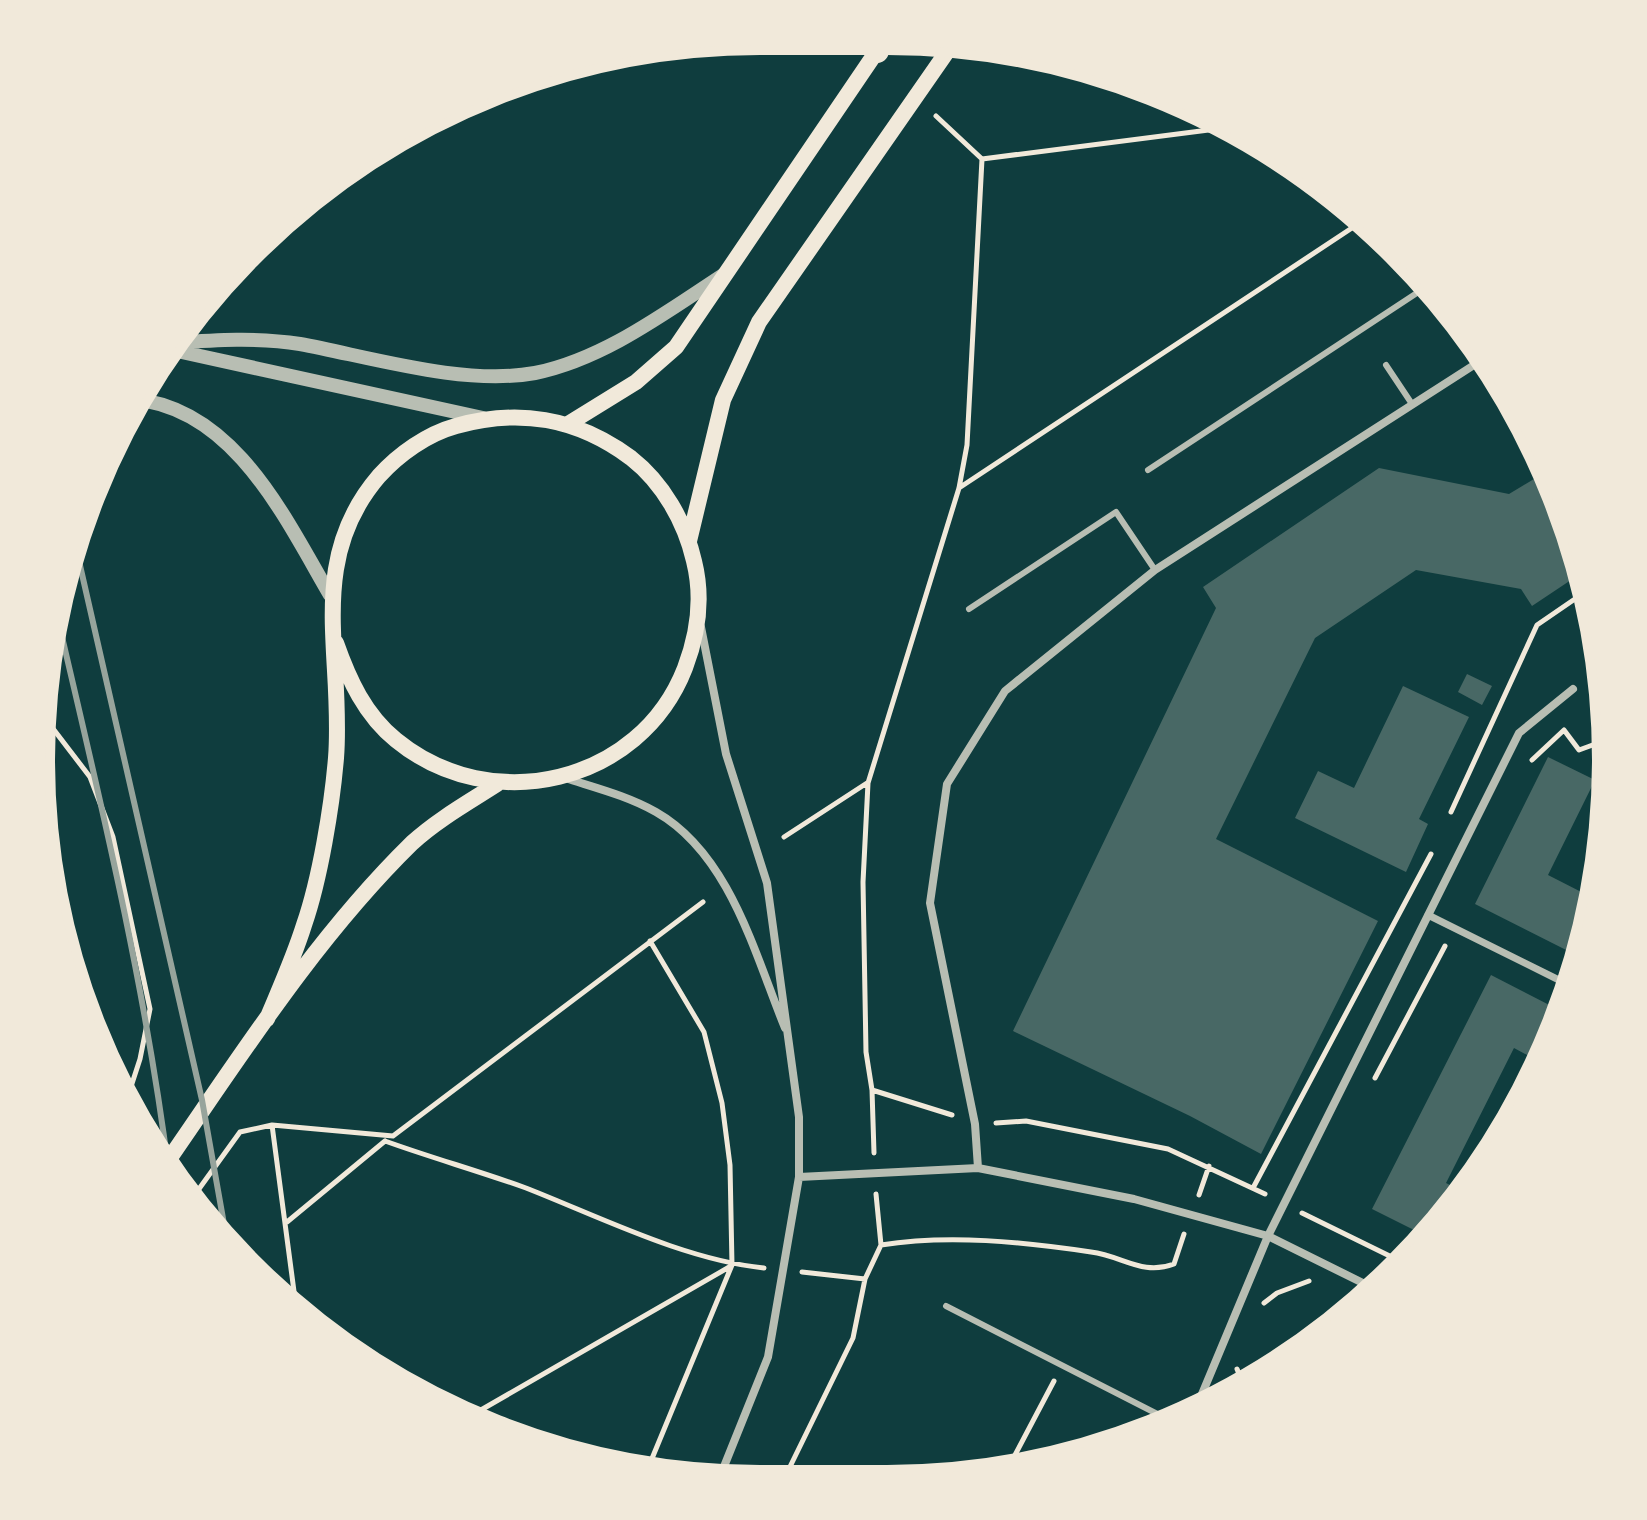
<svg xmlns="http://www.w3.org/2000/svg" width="1647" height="1520" viewBox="0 0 1647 1520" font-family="Bitter,serif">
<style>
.building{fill:#486865}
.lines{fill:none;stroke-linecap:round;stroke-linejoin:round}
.path{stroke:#f1e9da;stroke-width:5}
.service{stroke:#b8beb3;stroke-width:6}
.pedestrian{stroke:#b8beb3;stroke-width:7}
.minor{stroke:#b8beb3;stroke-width:8}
.tertiary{stroke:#b8beb3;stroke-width:14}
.secondary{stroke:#f1e9da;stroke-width:16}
.motorway{stroke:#f1e9da;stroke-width:24}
.rail{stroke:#97a49c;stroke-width:6}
.rim{fill:none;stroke:#f1e9da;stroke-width:10}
</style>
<rect width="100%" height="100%" fill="#0f3d3e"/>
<path class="building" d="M 1379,468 L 1509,494 L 1549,470 L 1583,572 L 1532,606 L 1521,589 L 1416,570 L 1315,638 L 1216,839 L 1378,921 L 1261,1154 L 1190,1116 L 1013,1031 L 1216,608 L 1203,587 Z
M 1467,674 L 1492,686 L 1482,705 L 1458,692 Z
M 1403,686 L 1469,717 L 1419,819 L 1428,824 L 1406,872 L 1295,818 L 1318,771 L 1354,788 Z
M 1548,757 L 1595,780 L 1548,875 L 1597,900 L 1580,957 L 1475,904 Z
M 1491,975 L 1563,1012 L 1542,1063 L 1514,1048 L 1446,1183 L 1464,1192 L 1428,1237 L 1372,1209 Z"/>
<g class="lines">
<path class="path" d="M 829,40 L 832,41
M 936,116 L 982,159 L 1232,127
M 959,488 L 1364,220
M 38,709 L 90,777 L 113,837 L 150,1009 L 140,1059 L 126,1102
M 1603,743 L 1610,753
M 1532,760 L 1564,730 L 1579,750 L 1609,739
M 1451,812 L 1537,625 L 1588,590
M 784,837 L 867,783
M 1375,1078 L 1445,946
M 872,1090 L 874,1153
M 952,1115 L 872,1090 L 866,1052 L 863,882 L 868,783 L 959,488 L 967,445 L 982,159
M 996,1123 L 1026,1121 L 1168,1149 L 1265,1194
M 272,1125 L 297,1314
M 385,1141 C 432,1158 479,1171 526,1188 C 600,1217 685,1260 764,1268
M 1479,1174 L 1476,1173 L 1499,1140 L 1526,1086
M 1253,1188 L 1431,854
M 1199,1195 L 1209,1166
M 191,1200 L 240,1132 L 272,1125 L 393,1136 L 703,902
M 1302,1213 L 1406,1264
M 287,1222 L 385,1141
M 881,1245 C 950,1234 1022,1242 1091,1252 C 1123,1256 1142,1276 1174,1264 L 1184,1234
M 802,1272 L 865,1279
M 1264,1303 L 1277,1293 L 1309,1281
M 1237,1369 L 1244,1386
M 467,1418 L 731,1266
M 1006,1472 L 1054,1381
M 646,1473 L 732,1265 L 730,1165 L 722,1103 L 704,1032 L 650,941
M 783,1481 L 853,1338 L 865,1279 L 881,1245 L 876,1194"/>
<path class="service" d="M 1386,365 L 1412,404
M 1148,470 L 1429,285
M 969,609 L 1116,512 L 1155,570
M 946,1306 L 1175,1423"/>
<path class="pedestrian" d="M 1428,915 L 1571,986"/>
<path class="minor" d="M 701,627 L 726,754 L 767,883 L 799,1117 L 799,1177 L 768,1357 L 719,1479
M 565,778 C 596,788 628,796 656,812 C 730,854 755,955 785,1028
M 978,1168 L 975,1124 L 930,903 L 947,784 L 1005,691 L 1155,570 L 1488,356
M 799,1177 L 978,1168 L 1134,1199 L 1268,1236 L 1377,1290
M 1201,1409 L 1202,1394 L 1268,1236 L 1519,733 L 1573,689"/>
<path class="tertiary" d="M 172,343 C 215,340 257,337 300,344 C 370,357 464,386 535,373 C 604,359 666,312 723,275
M 168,349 L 483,418
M 132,399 C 234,407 285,518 330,595"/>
<path class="secondary" d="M 568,424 L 636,382 L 676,347 L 881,45
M 689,541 L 723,400 L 759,322 L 951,46
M 267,1019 C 280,988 294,957 304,925 C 320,879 332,806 336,758 C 344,655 305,562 379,476 C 399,454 427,434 456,426 C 520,408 577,418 631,458 C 663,483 685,522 694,561 C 703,597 698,634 685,668 C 640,784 491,818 396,740 C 365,715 349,680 336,643
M 163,1168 C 240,1057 315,938 412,843 C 437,820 469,802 497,784"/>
<path class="motorway" d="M 877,51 L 880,42"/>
<path class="rail" d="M 74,539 L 202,1100 L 227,1241
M 55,607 C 99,795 145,982 169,1174"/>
</g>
<path d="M0 0H1647V1520H0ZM760 50H887A710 710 0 0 1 1597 760V760A710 710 0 0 1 887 1470H760A710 710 0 0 1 50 760V760A710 710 0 0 1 760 50Z" fill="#f1e9da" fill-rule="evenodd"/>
<path class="rim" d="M760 50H887A710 710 0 0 1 1597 760V760A710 710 0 0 1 887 1470H760A710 710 0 0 1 50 760V760A710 710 0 0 1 760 50Z"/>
</svg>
